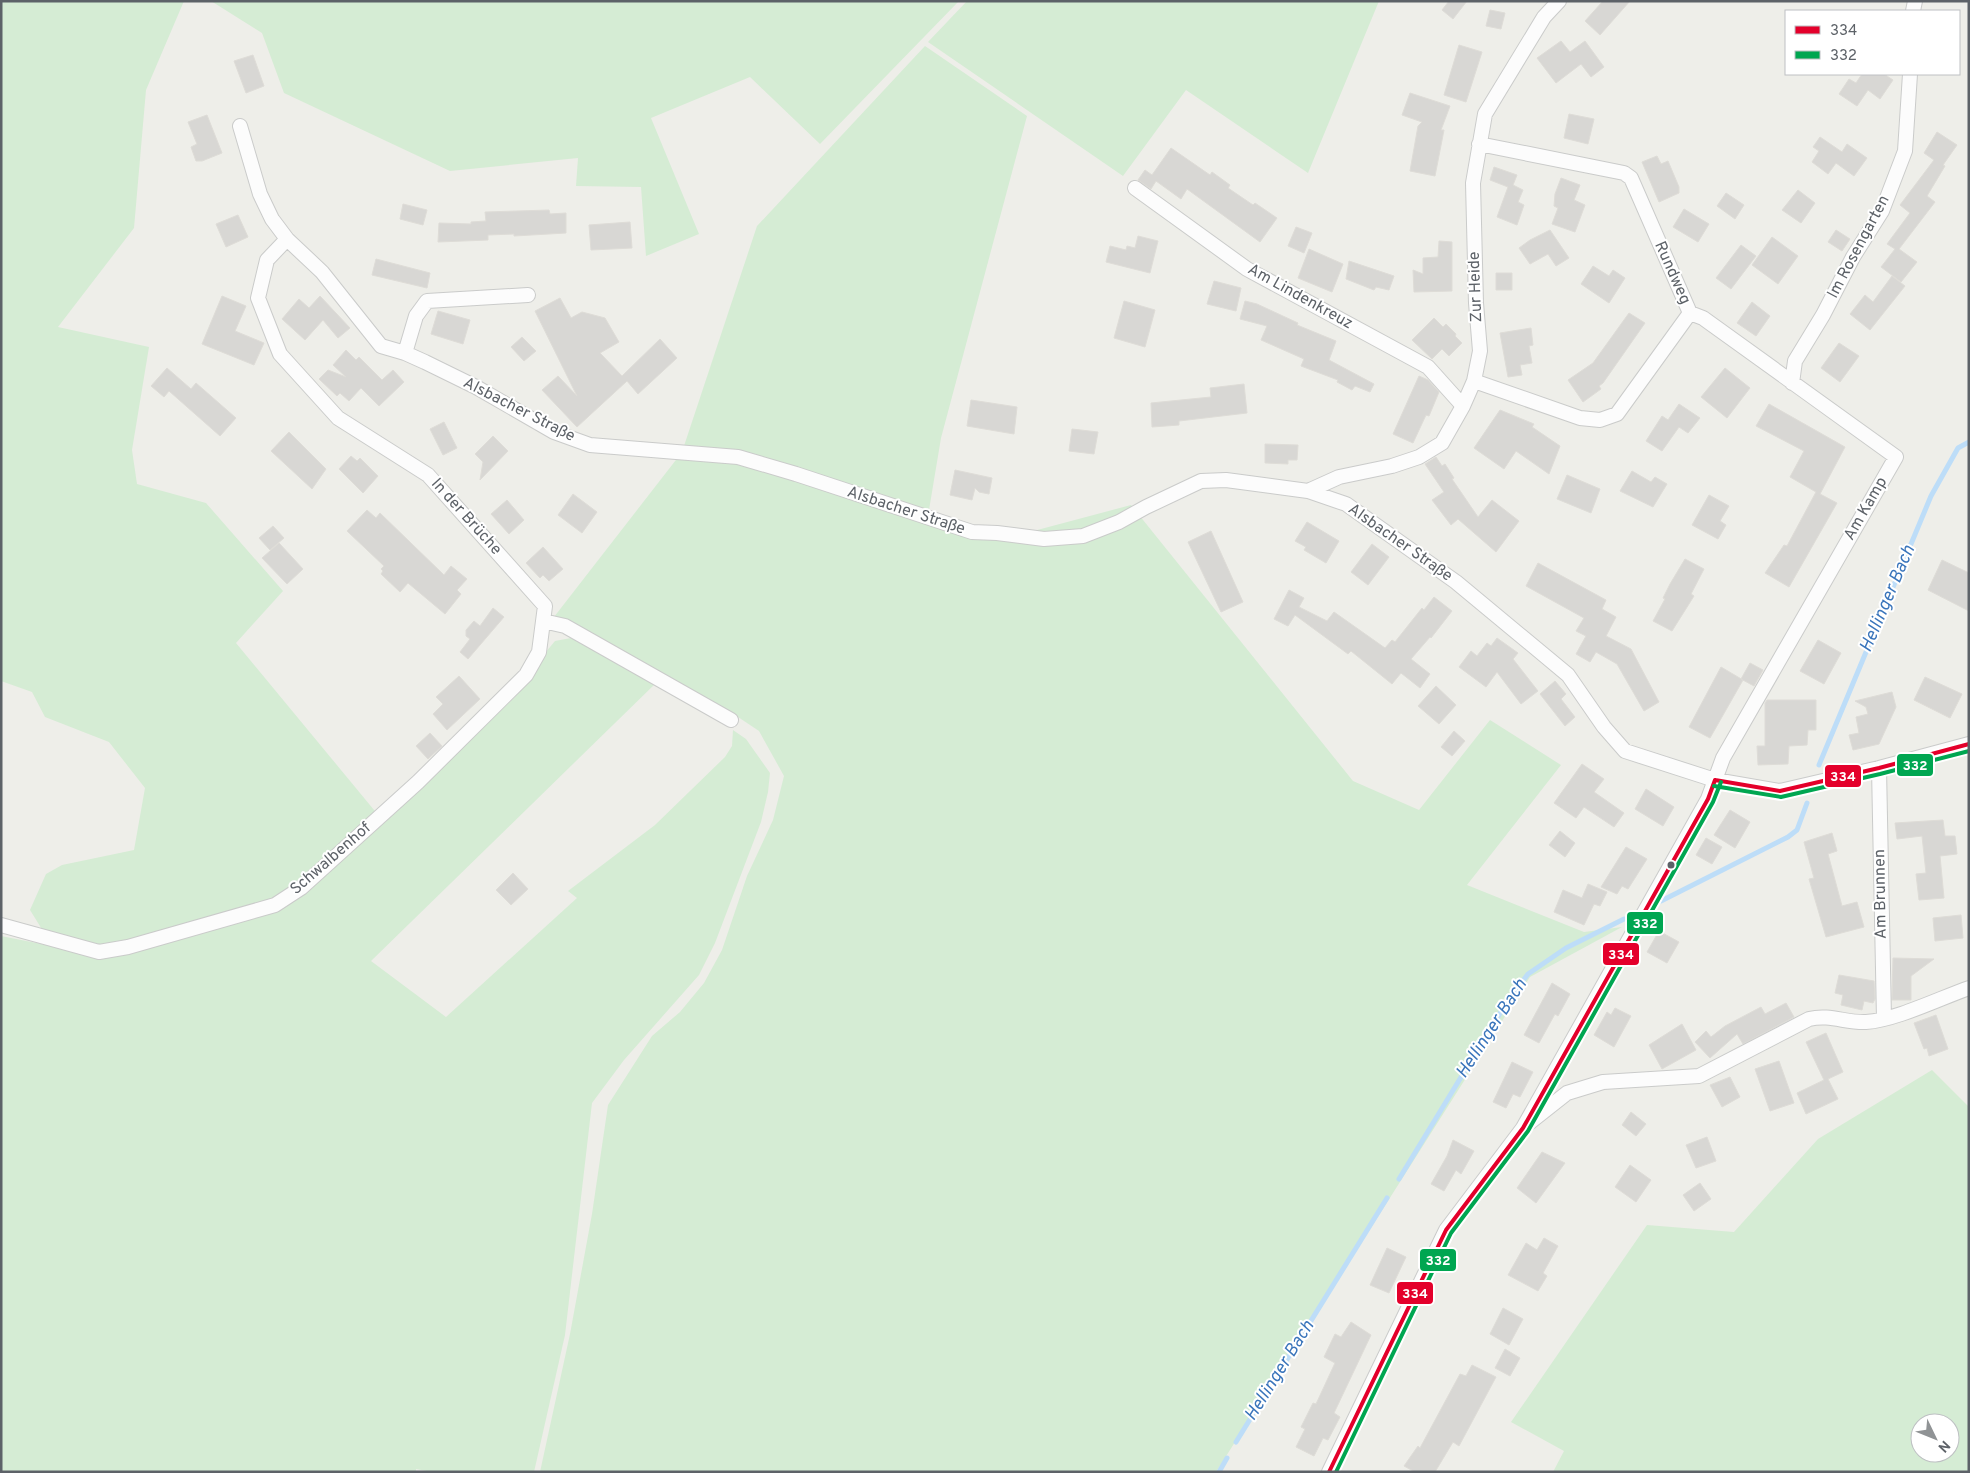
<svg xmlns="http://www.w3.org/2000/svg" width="1970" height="1473" viewBox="0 0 1970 1473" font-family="Overpass,sans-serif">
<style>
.green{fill:#d5ecd4;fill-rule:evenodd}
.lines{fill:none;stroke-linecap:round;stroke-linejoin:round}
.stream{stroke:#bdddf8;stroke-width:5}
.building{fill:#d8d7d4;stroke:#dedcd7}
.minor-casing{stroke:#cacbca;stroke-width:16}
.minor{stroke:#fcfcfc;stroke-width:14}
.bus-1-casing{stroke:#fff;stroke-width:8}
.bus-2-casing{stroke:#fff;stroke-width:8}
.bus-1{stroke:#e4002b;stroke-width:4}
.bus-2{stroke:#00a651;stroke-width:4}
.bus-dot{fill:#5d6268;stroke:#fff;stroke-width:2}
.labels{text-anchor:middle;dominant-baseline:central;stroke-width:4;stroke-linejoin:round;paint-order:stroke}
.street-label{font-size:16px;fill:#5d6268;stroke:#fff}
.water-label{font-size:18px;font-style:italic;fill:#3a75bb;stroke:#fff}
.line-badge{stroke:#fff;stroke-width:2}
.badge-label{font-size:14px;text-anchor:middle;font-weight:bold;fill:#fff}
</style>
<rect width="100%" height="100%" fill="#eeeee9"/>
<path class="green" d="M 1,1 L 184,1 L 146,90 L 134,228 L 58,327 L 149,347 L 132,450 L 137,484 L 206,503 L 283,591 L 236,643 L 379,816 L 274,902 L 125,944 L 99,947 L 43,931 L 30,910 L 46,874 L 62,865 L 134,850 L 145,788 L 109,742 L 45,717 L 32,692 L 1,681 Z
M 211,1 L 959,1 L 820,144 L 750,77 L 651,118 L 699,234 L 646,256 L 641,187 L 576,186 L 578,158 L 450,171 L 284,93 L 262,33 Z
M 967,1 L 1379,1 L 1308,173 L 1186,90 L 1123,176 L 928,42 Z
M 925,46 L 1027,116 L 941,438 L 928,516 L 683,449 L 757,226 Z
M 679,456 L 737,462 L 927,522 L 1026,533 L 1131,505 L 1353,781 L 1419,810 L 1490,720 L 1561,765 L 1467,885 L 1584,932 L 1622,927 L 1530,977 L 1216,1472 L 540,1472 L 570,1334 L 592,1214 L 608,1105 L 652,1036 L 680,1012 L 704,983 L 722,950 L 747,876 L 773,820 L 784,776 L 759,731 L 732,713 L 554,617 Z
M 571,638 L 655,684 L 371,961 L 446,1017 L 577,898 L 568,891 L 655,825 L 725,757 L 732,746 L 733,730 L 746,739 L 770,773 L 768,792 L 761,822 L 715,943 L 699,975 L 624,1060 L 592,1103 L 565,1335 L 534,1472 L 432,1472 L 416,1469 L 416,1472 L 1,1472 L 1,936 L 97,955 L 275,909 L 419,786 L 515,697 L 530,679 L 545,653 L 555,641 Z
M 1932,1070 L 1969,1107 L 1969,1472 L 1553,1472 L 1564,1451 L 1511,1422 L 1647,1225 L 1734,1232 L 1818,1139 ZM 1920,1423 L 1950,1423 L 1950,1453 L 1920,1453 Z"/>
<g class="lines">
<path class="stream" d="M 1819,765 L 1931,496 L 1958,448 L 1969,442
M 1661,901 L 1788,837 L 1797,830 L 1807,803
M 1399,1179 L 1505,1005 L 1528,974 L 1566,948 L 1624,919
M 1236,1442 L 1387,1198
M 1219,1472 L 1227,1458"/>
</g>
<path class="building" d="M 1449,1 L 1467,1 L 1453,19 L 1442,10 Z
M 1603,1 L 1630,1 L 1600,35 L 1585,21 Z
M 1490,10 L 1505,13 L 1501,29 L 1486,26 Z
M 1561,41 L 1570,52 L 1585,41 L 1604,67 L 1591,77 L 1581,64 L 1556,83 L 1537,58 Z
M 1459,45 L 1482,52 L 1466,102 L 1444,95 Z
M 253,55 L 264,86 L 246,93 L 234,61 Z
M 1862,74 L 1884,74 L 1893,80 L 1880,99 L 1868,90 L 1857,106 L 1839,94 L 1849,79 L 1856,83 Z
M 1410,93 L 1450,106 L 1441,130 L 1444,130 L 1435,176 L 1410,171 L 1418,126 L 1422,122 L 1402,115 Z
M 1569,114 L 1594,119 L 1588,144 L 1564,138 Z
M 207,115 L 222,153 L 202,161 L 196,161 L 191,147 L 197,144 L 188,122 Z
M 1937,132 L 1957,145 L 1943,165 L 1945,166 L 1927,196 L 1935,202 L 1899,249 L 1917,262 L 1901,282 L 1881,267 L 1895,249 L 1887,244 L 1910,213 L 1900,205 L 1934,160 L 1924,153 Z
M 1820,137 L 1842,152 L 1847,144 L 1867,158 L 1854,176 L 1836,163 L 1828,174 L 1812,162 L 1819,151 L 1813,147 Z
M 1171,148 L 1210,175 L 1212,172 L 1230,185 L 1228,188 L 1253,205 L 1255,203 L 1277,218 L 1260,242 L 1187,189 L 1181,199 L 1156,181 L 1151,189 L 1138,180 L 1145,170 L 1152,175 Z
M 1657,156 L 1661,164 L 1668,161 L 1679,187 L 1679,193 L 1659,202 L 1642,162 Z
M 1494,167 L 1517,175 L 1513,185 L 1523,190 L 1518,202 L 1524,205 L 1517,225 L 1497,217 L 1508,187 L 1490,180 Z
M 1561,178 L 1580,185 L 1574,200 L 1585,205 L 1575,232 L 1552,224 L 1558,208 L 1554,206 L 1555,194 Z
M 1798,190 L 1815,203 L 1801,223 L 1782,210 Z
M 1726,193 L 1744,205 L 1735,219 L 1717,206 Z
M 403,204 L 427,210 L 423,225 L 400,219 Z
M 1684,209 L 1709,224 L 1698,242 L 1673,227 Z
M 549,210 L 550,214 L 566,213 L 566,233 L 514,236 L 514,234 L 488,235 L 488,240 L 438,242 L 439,223 L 471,224 L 471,222 L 486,221 L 485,212 Z
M 238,215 L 248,237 L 226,247 L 216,224 Z
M 630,222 L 632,248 L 591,250 L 589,225 Z
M 1296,227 L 1312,233 L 1304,253 L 1288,246 Z
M 1550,230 L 1569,258 L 1556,266 L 1548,254 L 1530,264 L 1519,248 L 1530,240 Z
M 1836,230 L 1850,239 L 1842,251 L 1828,242 Z
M 1138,236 L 1158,241 L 1150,273 L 1106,262 L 1110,246 L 1126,250 L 1127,246 L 1135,248 Z
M 1772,237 L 1798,256 L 1778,284 L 1752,265 Z
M 1439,241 L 1452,242 L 1452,291 L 1414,292 L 1413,270 L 1423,274 L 1423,258 L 1438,257 Z
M 1741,245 L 1756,256 L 1731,289 L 1716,278 Z
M 1309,249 L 1343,264 L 1332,292 L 1298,278 Z
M 376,259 L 430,273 L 427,288 L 372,275 Z
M 1349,261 L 1394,276 L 1389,290 L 1376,287 L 1374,290 L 1346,279 Z
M 1593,266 L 1609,276 L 1613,270 L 1625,278 L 1609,303 L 1581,284 Z
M 1496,273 L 1512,273 L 1512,290 L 1496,290 Z
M 1892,276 L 1905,286 L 1870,330 L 1850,314 L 1865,295 L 1873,302 Z
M 1214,281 L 1241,288 L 1236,311 L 1207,304 Z
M 222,296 L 246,306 L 235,331 L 264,343 L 254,365 L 202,344 Z
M 320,296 L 350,328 L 338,338 L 323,320 L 305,340 L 282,319 L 299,299 L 309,308 Z
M 560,298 L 571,318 L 582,312 L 605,318 L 619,342 L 600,353 L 622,376 L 660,339 L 677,358 L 638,394 L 627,381 L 577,427 L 542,390 L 558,376 L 577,396 L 535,311 Z
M 1124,301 L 1155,310 L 1145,347 L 1114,338 Z
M 1245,301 L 1257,304 L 1298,323 L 1297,325 L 1336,341 L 1329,360 L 1374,384 L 1370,392 L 1355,386 L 1352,390 L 1337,382 L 1338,380 L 1301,366 L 1304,359 L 1261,340 L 1267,326 L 1240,319 Z
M 1752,302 L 1770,316 L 1756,336 L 1737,323 Z
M 438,311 L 470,320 L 463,344 L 431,334 Z
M 1629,313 L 1645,323 L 1603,383 L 1599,386 L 1601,389 L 1583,402 L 1568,380 L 1593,363 Z
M 1434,318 L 1443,327 L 1446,324 L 1456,334 L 1455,336 L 1462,343 L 1449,356 L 1442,349 L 1432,359 L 1412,340 Z
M 1531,328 L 1533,345 L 1529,346 L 1532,363 L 1520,365 L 1522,375 L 1508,377 L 1500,333 Z
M 522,337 L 536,351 L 524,361 L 511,347 Z
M 1839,343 L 1859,356 L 1840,382 L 1821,368 Z
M 346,350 L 356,360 L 359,357 L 382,380 L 393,370 L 404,382 L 379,406 L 361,388 L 349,401 L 340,393 L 337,396 L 319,379 L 328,370 L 346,377 L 333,365 Z
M 167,368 L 191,389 L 196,383 L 236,418 L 220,436 L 169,391 L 164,397 L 151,386 Z
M 1725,368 L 1750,388 L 1727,418 L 1701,397 Z
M 1419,376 L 1428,380 L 1439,392 L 1429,416 L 1426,415 L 1413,443 L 1393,434 Z
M 1244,384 L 1247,413 L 1179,421 L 1179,425 L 1152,427 L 1151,403 L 1211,397 L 1210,388 Z
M 971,400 L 1017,407 L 1014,434 L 967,426 Z
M 1679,404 L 1700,418 L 1688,433 L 1679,427 L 1662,451 L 1646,441 L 1662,416 L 1668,420 Z
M 1769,404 L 1845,447 L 1820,494 L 1837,503 L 1789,587 L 1765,573 L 1784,545 L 1787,546 L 1816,492 L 1790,477 L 1804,451 L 1756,426 Z
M 1500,410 L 1534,424 L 1532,427 L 1560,446 L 1549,474 L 1516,451 L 1504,469 L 1474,448 Z
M 444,422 L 457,448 L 443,455 L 430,429 Z
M 1072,429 L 1098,432 L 1094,454 L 1069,451 Z
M 289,432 L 326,469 L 312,489 L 271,451 Z
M 493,436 L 508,451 L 480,480 L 483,462 L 475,454 Z
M 1265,444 L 1298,445 L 1297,460 L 1288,460 L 1288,464 L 1265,463 Z
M 351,456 L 357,461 L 360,458 L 378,476 L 363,493 L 339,469 Z
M 1436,457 L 1442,466 L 1445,464 L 1454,478 L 1452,479 L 1478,517 L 1492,500 L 1519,521 L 1496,552 L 1458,519 L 1451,525 L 1432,500 L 1444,492 L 1425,464 Z
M 955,470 L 992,478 L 989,494 L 979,492 L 975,488 L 972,500 L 950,495 Z
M 1632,471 L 1651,482 L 1655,477 L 1667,484 L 1653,507 L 1620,491 Z
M 1567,475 L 1600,489 L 1591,513 L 1557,499 Z
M 573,494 L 597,512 L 582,533 L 558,515 Z
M 1709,495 L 1729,506 L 1720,521 L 1726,525 L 1718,539 L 1692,525 Z
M 507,500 L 524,520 L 509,534 L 491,514 Z
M 367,510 L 376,518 L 380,513 L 444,575 L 451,566 L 467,579 L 457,590 L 461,594 L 445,614 L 408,583 L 400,592 L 381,574 L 383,571 L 381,569 L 384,566 L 347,531 Z
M 1307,522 L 1339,541 L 1326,563 L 1304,550 L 1306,547 L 1295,541 Z
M 273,526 L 284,538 L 270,550 L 259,538 Z
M 1211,531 L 1243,602 L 1221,612 L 1188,542 Z
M 279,543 L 303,569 L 287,584 L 262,558 Z
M 1372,544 L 1389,557 L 1368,585 L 1351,572 Z
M 543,547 L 563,569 L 549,581 L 543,575 L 540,578 L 526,563 Z
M 1685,559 L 1704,569 L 1691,594 L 1694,596 L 1672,631 L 1653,621 L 1665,599 L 1663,598 L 1670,584 Z
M 1942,560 L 1969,573 L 1969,611 L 1928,590 Z
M 1538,563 L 1606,600 L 1602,609 L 1616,617 L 1606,636 L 1631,649 L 1659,702 L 1644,711 L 1617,664 L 1596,652 L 1590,662 L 1576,654 L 1586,636 L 1576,631 L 1584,618 L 1526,586 Z
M 1289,590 L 1304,598 L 1299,607 L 1327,621 L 1334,612 L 1385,648 L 1392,640 L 1395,642 L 1422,608 L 1424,610 L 1434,597 L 1452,611 L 1431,638 L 1430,637 L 1411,659 L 1430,674 L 1420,688 L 1401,673 L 1392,684 L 1351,651 L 1348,654 L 1295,615 L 1288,626 L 1274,619 Z
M 493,608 L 504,617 L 468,659 L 460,652 L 470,639 L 466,636 L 466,630 L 474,621 L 480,626 Z
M 1497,638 L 1518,653 L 1513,659 L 1538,691 L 1521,704 L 1497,672 L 1486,687 L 1459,667 L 1471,651 L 1477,656 L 1487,643 L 1491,646 Z
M 1818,640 L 1841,653 L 1824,684 L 1800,671 Z
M 1750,663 L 1763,670 L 1754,686 L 1741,679 Z
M 1721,667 L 1743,680 L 1710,738 L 1689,727 Z
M 459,676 L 480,699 L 447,730 L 433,714 L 443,704 L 436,697 Z
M 1925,677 L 1962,694 L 1950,718 L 1914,700 Z
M 1555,681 L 1566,694 L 1561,699 L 1575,717 L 1565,726 L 1540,694 Z
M 1436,686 L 1456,705 L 1439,724 L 1418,706 Z
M 1892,692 L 1896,707 L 1879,744 L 1853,750 L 1849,735 L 1859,733 L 1856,717 L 1868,714 L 1866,707 L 1855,701 Z
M 1767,700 L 1816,700 L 1816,730 L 1808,730 L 1807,745 L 1789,746 L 1788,764 L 1758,765 L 1757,746 L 1765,746 L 1765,703 Z
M 1454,731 L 1465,741 L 1452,756 L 1441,747 Z
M 430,733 L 442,746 L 428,759 L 416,746 Z
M 1582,764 L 1604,779 L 1594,792 L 1624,813 L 1614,827 L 1584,807 L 1576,818 L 1554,803 Z
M 1646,789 L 1674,807 L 1663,826 L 1635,809 Z
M 1730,810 L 1750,822 L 1735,848 L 1714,835 Z
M 1943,820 L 1945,836 L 1955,836 L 1957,854 L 1940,856 L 1944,898 L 1919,900 L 1916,874 L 1926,873 L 1922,836 L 1897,839 L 1895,823 Z
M 1560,831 L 1575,843 L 1565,857 L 1549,845 Z
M 1832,833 L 1837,851 L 1828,854 L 1842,906 L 1857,902 L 1864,927 L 1826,937 L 1809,879 L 1814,878 L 1804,842 Z
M 1706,838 L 1722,847 L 1712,864 L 1696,855 Z
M 1626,847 L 1647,859 L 1628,889 L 1622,886 L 1617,894 L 1601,887 Z
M 513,873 L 528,889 L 511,905 L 496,890 Z
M 1588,884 L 1607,892 L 1600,906 L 1594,904 L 1584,925 L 1554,912 L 1563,890 L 1582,898 Z
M 1961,915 L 1963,938 L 1935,941 L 1933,918 Z
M 1659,931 L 1679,942 L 1667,963 L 1647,952 Z
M 1893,958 L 1934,959 L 1911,976 L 1911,1000 L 1892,1000 Z
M 1839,975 L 1874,981 L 1875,999 L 1873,1003 L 1864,1001 L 1862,1010 L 1841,1005 L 1843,995 L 1835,993 Z
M 1552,983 L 1570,994 L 1558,1016 L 1555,1014 L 1539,1043 L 1524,1035 Z
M 1786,1003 L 1794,1017 L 1743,1044 L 1737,1034 L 1710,1058 L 1695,1042 L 1706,1031 L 1711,1037 L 1725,1026 L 1761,1007 L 1765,1014 Z
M 1615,1008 L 1631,1016 L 1614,1047 L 1594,1035 L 1607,1012 L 1611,1015 Z
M 1936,1015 L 1948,1049 L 1929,1056 L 1927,1048 L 1924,1049 L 1914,1023 Z
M 1682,1024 L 1696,1050 L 1662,1069 L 1649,1045 Z
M 1826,1033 L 1843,1072 L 1828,1079 L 1838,1099 L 1806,1114 L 1797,1093 L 1824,1080 L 1806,1042 Z
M 1779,1061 L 1794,1103 L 1770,1111 L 1755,1069 Z
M 1512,1062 L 1533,1072 L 1520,1097 L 1513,1094 L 1506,1108 L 1493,1102 Z
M 1730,1077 L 1740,1097 L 1722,1107 L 1710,1085 Z
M 1631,1112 L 1646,1124 L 1636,1136 L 1622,1125 Z
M 1707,1137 L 1716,1161 L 1696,1168 L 1686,1145 Z
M 1453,1140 L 1474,1151 L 1461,1174 L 1456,1170 L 1444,1191 L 1431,1184 L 1447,1156 Z
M 1542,1152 L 1565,1163 L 1536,1203 L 1517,1188 Z
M 1630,1165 L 1651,1180 L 1636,1202 L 1615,1187 Z
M 1700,1183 L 1711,1199 L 1694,1211 L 1683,1195 Z
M 1544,1238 L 1558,1246 L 1543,1273 L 1547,1276 L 1538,1291 L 1508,1275 L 1526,1243 L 1537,1250 Z
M 1387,1248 L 1406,1257 L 1389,1293 L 1370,1285 Z
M 1503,1308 L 1523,1319 L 1509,1345 L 1490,1334 Z
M 1351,1322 L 1371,1335 L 1334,1413 L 1340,1417 L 1328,1440 L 1323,1438 L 1314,1456 L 1296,1447 L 1305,1429 L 1301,1427 L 1313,1403 L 1316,1404 L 1335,1363 L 1324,1357 L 1335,1334 L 1341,1337 Z
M 1505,1349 L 1520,1358 L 1510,1376 L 1495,1368 Z
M 1472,1365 L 1496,1377 L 1459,1446 L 1453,1442 L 1435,1472 L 1415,1472 L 1404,1466 L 1418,1446 L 1420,1448 L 1460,1374 L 1466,1376 Z"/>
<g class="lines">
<defs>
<path id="minor" d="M 1913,11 L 1915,1
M 240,126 L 260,194 L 272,219 L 287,239 L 322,272 L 381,346 L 405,353 L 425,362 L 476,387 L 554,432 L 590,445 L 738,457 L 796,474 L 972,532 L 997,533 L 1044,539 L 1083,536 L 1119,522 L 1146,507 L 1201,481 L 1226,480 L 1308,491 L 1346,504 L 1456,582 L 1568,675 L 1604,727 L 1625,751 L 1715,780 L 1780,791 L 1879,768 L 1969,744
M 1135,188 L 1247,269 L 1428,367 L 1463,406
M 405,353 L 416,316 L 427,301 L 528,295
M 1474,381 L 1580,418 L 1600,420 L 1617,414 L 1690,313 L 1631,178 L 1624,173 L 1479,144
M 1792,383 L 1795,361 L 1823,315 L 1853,257 L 1882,211 L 1905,151 L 1910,74
M 1308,491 L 1339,477 L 1392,466 L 1419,457 L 1442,443 L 1463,406 L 1474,381 L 1480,351 L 1476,303 L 1473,183 L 1485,114 L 1544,17 L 1559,1
M 543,621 L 565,626 L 731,720
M 1879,768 L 1884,1019
M 1,925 L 99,952 L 128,947 L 275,905 L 301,888 L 418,782 L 526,675 L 539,652 L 545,606 L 428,475 L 338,418 L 280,354 L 258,298 L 267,260 L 287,239
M 1529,1123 L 1567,1093 L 1603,1082 L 1699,1076 L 1809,1019 C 1830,1014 1846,1023 1866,1022 C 1896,1020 1940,998 1969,988
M 1329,1472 L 1446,1230 L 1523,1128 L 1708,799 L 1723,758 L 1896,457 L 1703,318 L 1690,313"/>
</defs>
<use href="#minor" class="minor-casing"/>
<use href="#minor" class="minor"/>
<defs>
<path id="bus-1" d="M 1715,780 L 1780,791 L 1879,768 L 1969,744
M 1329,1472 L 1446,1230 L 1523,1128 L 1708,799 L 1715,780"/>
<path id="bus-2" d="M 1714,786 L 1781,797 L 1880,774 L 1969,751
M 1336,1472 L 1451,1233 L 1528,1131 L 1713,802 L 1721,782"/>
</defs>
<use href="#bus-1" class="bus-1-casing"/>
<use href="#bus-2" class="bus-2-casing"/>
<use href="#bus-1" class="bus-1"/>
<use href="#bus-2" class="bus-2"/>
</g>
<circle class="bus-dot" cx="1671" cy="865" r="4.5"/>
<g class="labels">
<g class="street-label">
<text transform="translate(1859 247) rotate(-62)">Im Rosengarten</text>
<text transform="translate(1672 273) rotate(66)">Rundweg</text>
<text transform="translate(1476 287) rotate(-92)">Zur Heide</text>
<text transform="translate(1300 297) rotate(29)">Am Lindenkreuz</text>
<text transform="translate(519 410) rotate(27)">Alsbacher Straße</text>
<text transform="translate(1866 509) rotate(-60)">Am Kamp</text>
<text transform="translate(906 511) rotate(18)">Alsbacher Straße</text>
<text transform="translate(466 517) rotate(48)">In der Brüche</text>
<text transform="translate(1400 543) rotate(35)">Alsbacher Straße</text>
<text transform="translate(331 859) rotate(-41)">Schwalbenhof</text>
<text transform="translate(1881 894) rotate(-91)">Am Brunnen</text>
</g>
<g class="water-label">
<text transform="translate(1888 599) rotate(-67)">Hellinger Bach</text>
<text transform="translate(1492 1029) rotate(-57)">Hellinger Bach</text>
<text transform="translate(1280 1371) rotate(-58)">Hellinger Bach</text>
</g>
</g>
<g class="line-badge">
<rect x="1896" y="753" width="38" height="24" rx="5" fill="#00a651"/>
<rect x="1824" y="764" width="38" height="24" rx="5" fill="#e4002b"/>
<rect x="1626" y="911" width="38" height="24" rx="5" fill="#00a651"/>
<rect x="1602" y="942" width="38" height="24" rx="5" fill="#e4002b"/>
<rect x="1419" y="1248" width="38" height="24" rx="5" fill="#00a651"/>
<rect x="1396" y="1281" width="38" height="24" rx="5" fill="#e4002b"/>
</g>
<g class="badge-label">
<text x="1915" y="770">332</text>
<text x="1843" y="781">334</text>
<text x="1645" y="928">332</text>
<text x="1621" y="959">334</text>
<text x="1438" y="1265">332</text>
<text x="1415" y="1298">334</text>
</g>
<rect width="1970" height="1473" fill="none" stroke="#5d6268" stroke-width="5"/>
<rect x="1785" y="10" width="175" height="65" fill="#ffffff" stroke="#bec0c3"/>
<rect x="1795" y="26" width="25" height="8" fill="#e4002b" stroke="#bec0c3"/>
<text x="1830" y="35" font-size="15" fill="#5d6268">334</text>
<rect x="1795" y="51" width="25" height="8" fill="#00a651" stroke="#bec0c3"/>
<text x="1830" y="60" font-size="15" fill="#5d6268">332</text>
<g transform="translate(1935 1438) rotate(133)"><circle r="24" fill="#ffffff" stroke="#bec0c3"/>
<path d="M0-4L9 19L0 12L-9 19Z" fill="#909395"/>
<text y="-8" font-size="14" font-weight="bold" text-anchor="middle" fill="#5d6268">N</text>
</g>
</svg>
